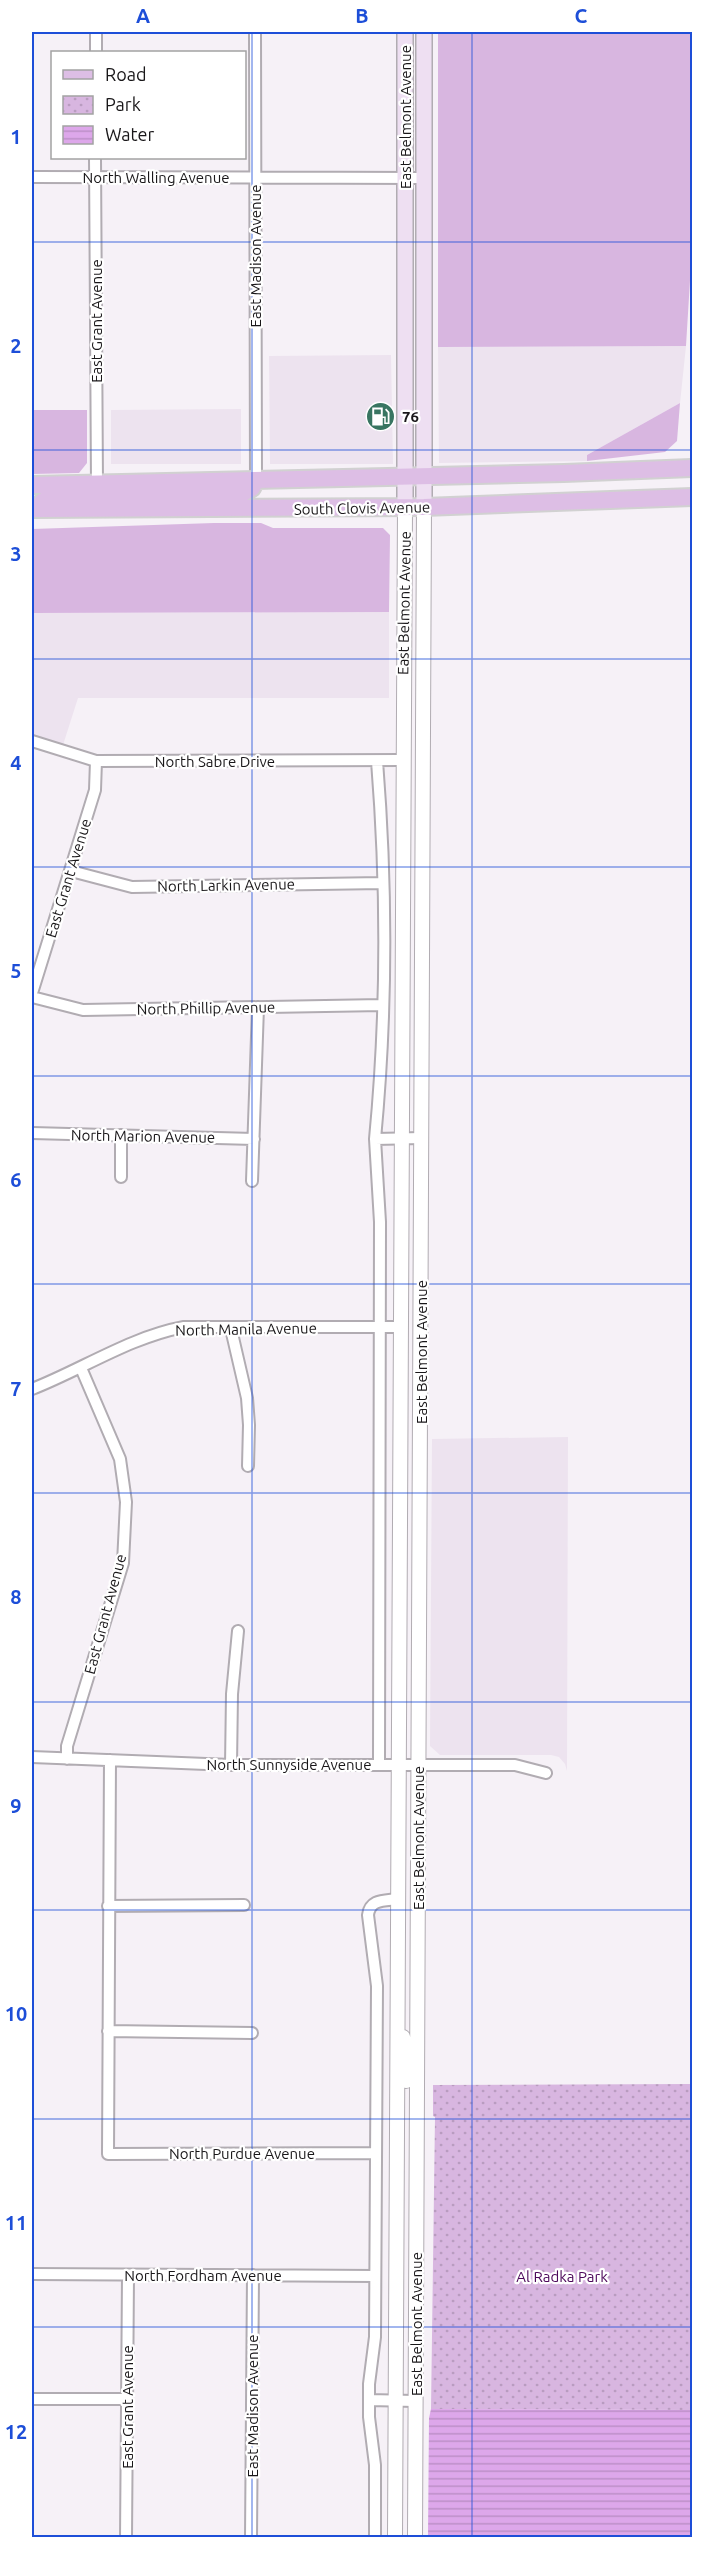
<svg xmlns="http://www.w3.org/2000/svg" width="724" height="2569" viewBox="0 0 724 2569" font-family="Ubuntu,sans-serif">
<style>
.built{fill:#ede3ef}
.green{fill:#d8b6e0}
.park{fill:url(#park-dots)}
.water{fill:url(#water-rules)}
.lines{fill:none;stroke-linecap:round;stroke-linejoin:round}
.minor-casing{stroke:#b1acb2;stroke-width:14}
.tertiary-casing{stroke:#b1acb2;stroke-width:16}
.secondary-casing{stroke:#b1acb2;stroke-width:18}
.primary-casing{stroke:#d1d1d1;stroke-width:20}
.minor{stroke:#fff;stroke-width:10}
.tertiary{stroke:#fff;stroke-width:14}
.secondary{stroke:#eedff2;stroke-width:15}
.primary{stroke:#ddbee5;stroke-width:16}
.grid{fill:none;stroke:#1d4ed8;stroke-width:1.5;stroke-opacity:0.55}
.labels{text-anchor:middle;dominant-baseline:central;stroke-width:4.5;stroke-linejoin:round;paint-order:stroke}
.street-label{font-size:15px;fill:#191719;stroke:#fff}
.poi-label{font-size:15px;font-weight:bold;fill:#191719;stroke:#fff;text-anchor:start}
.park-label{font-size:15px;fill:#4c075a;stroke:#fff}
.neatline{fill:none;stroke:#1d4ed8;stroke-width:2}
.grid-label{font-size:20px;text-anchor:middle;font-weight:bold;fill:#1d4ed8}
</style>
<defs>
<pattern id="park-dots" width="8" height="8" patternUnits="userSpaceOnUse" patternTransform="scale(1.5)"><rect width="8" height="8" fill="#d8b6e0"/><path d="M2 2h.1M6 6h.1" fill="none" stroke="#b99cc0" stroke-width="1.8" stroke-linecap="round"/></pattern>
<pattern id="water-rules" width="6" height="5" patternUnits="userSpaceOnUse" patternTransform="scale(1.5)"><rect width="6" height="5" fill="#dda7ea"/><path d="M0 2.5h6" fill="none" stroke="#bd8fc8"/></pattern>
</defs>
<rect width="100%" height="100%" fill="#f6f1f7"/>
<path class="built" d="M 686,346 L 680,403 L 587,455 L 587,461 L 439,463 L 438,347 Z
M 391,355 L 393,464 L 270,464 L 269,356 Z
M 241,409 L 241,464 L 111,464 L 111,410 Z
M 389,612 L 389,698 L 78,698 L 63,745 L 32,735 L 32,613 Z
M 568,1437 L 567,1771 L 565,1764 L 559,1757 L 551,1755 L 440,1755 L 430,1746 L 432,1439 Z"/>
<path class="green" d="M 438,32 L 692,32 L 692,248 L 686,346 L 438,347 Z
M 680,403 L 677,441 L 665,452 L 587,461 L 587,455 Z
M 32,410 L 87,410 L 87,463 L 79,473 L 32,474 Z
M 214,523 L 261,523 L 273,528 L 383,528 L 390,535 L 389,612 L 32,613 L 32,529 Z"/>
<path class="park" d="M 692,2084 L 692,2410 L 431,2409 L 435,2117 L 433,2116 L 433,2085 Z"/>
<path class="water" d="M 431,2409 L 692,2410 L 692,2537 L 428,2537 L 429,2418 Z"/>
<g class="lines">
<defs>
<path id="minor" d="M 255,32 L 256,480
M 96,52 L 96,32
M 95,158 L 97,484
M 32,177 L 424,178
M 32,741 L 96,761 L 402,760
M 71,871 L 132,887 L 382,883
M 32,993 L 95,790 L 96,761
M 32,997 L 83,1010 L 382,1005
M 32,1133 L 254,1139
M 375,1139 C 387,1014 387,886 377,761
M 121,1177 L 121,1135
M 252,1181 L 258,1007
M 231,1329 L 247,1398 L 249,1425 L 248,1466
M 32,1389 C 81,1370 130,1337 184,1327 L 401,1327
M 32,1757 L 231,1765 L 515,1765 L 546,1773
M 67,1759 L 67,1746 L 123,1563 L 126,1502 L 120,1459 L 81,1368
M 110,1760 L 108,2154 L 376,2153
M 379,1764 L 380,1222 L 375,1139 L 422,1138
M 231,1765 L 232,1694 L 238,1631
M 108,1906 L 244,1905
M 108,2031 L 252,2033
M 32,2274 L 375,2276
M 32,2399 L 127,2399
M 369,2400 L 415,2401
M 126,2538 L 128,2276
M 251,2538 L 253,2275
M 375,2538 L 375,2465 L 369,2417 L 369,2384 L 375,2337 L 377,1986 L 368,1915 C 370,1899 384,1901 398,1899"/>
<path id="tertiary" d="M 403,2037 L 407,2054 L 406,2081
M 395,2538 L 405,507
M 415,2538 L 424,507"/>
<path id="secondary" d="M 405,32 L 405,507
M 424,32 L 424,507"/>
<path id="primary" d="M 32,485 L 564,473 L 692,468
M 155,500 L 174,494 L 241,494 L 252,488 L 256,480
M 32,509 L 424,507 L 692,497
M 38,509 L 42,502 L 50,497 L 135,496 L 165,488"/>
</defs>
<use href="#minor" class="minor-casing"/>
<use href="#tertiary" class="tertiary-casing"/>
<use href="#secondary" class="secondary-casing"/>
<use href="#primary" class="primary-casing"/>
<use href="#minor" class="minor"/>
<use href="#tertiary" class="tertiary"/>
<use href="#secondary" class="secondary"/>
<use href="#primary" class="primary"/>
</g>
<path class="grid" d="M 252,32 L 252,2538M 472,32 L 472,2538M 32,242 L 692,242M 32,450 L 692,450M 32,659 L 692,659M 32,867 L 692,867M 32,1076 L 692,1076M 32,1284 L 692,1284M 32,1493 L 692,1493M 32,1702 L 692,1702M 32,1910 L 692,1910M 32,2119 L 692,2119M 32,2327 L 692,2327"/>
<defs>
<symbol id="fuel-disc" viewBox="-11 -11 22 22"><circle r="9.5" fill="#387561" stroke="#fff"/><path d="M-5.5-6h7V0h2V4h1.3V-2.5L3-4.5l.8-.8L6-3V5H2.5V1h-1V6h-7ZM-4.2-4.7v3.2H.2V-4.7Z" fill="#fff"/></symbol>
</defs>
<g fill-rule="evenodd">
<use href="#fuel-disc" x="364" y="400" width="33" height="33"/>
</g>
<g class="labels">
<g class="street-label">
<text transform="translate(405 117) rotate(-90)">East Belmont Avenue</text>
<text x="156" y="177">North Walling Avenue</text>
<text transform="translate(255 256) rotate(-90)">East Madison Avenue</text>
<text transform="translate(96 321) rotate(-90)">East Grant Avenue</text>
<text transform="translate(362 508) rotate(-1)">South Clovis Avenue</text>
<text transform="translate(404 603) rotate(-89)">East Belmont Avenue</text>
<text x="215" y="761">North Sabre Drive</text>
<text transform="translate(68 878) rotate(-73)">East Grant Avenue</text>
<text transform="translate(226 885) rotate(-1)">North Larkin Avenue</text>
<text transform="translate(206 1008) rotate(-1)">North Phillip Avenue</text>
<text transform="translate(143 1136) rotate(1)">North Marion Avenue</text>
<text transform="translate(246 1329) rotate(-1)">North Manila Avenue</text>
<text transform="translate(421 1352) rotate(-90)">East Belmont Avenue</text>
<text transform="translate(105 1614) rotate(-75)">East Grant Avenue</text>
<text x="289" y="1764">North Sunnyside Avenue</text>
<text transform="translate(418 1838) rotate(-90)">East Belmont Avenue</text>
<text x="242" y="2153">North Purdue Avenue</text>
<text x="203" y="2275">North Fordham Avenue</text>
<text transform="translate(416 2324) rotate(-90)">East Belmont Avenue</text>
<text transform="translate(252 2406) rotate(-90)">East Madison Avenue</text>
<text transform="translate(127 2407) rotate(-90)">East Grant Avenue</text>
</g>
<g class="poi-label">
<text x="402" y="416">76</text>
</g>
<g class="park-label">
<text x="562" y="2276">Al Radka Park</text>
</g>
</g>
<rect width="724" height="2569" fill="none" stroke="#ffffff" stroke-width="66"/>
<rect x="51" y="51" width="195" height="108" fill="#ffffff" stroke="#a3a2a3" stroke-width="1.5"/>
<rect x="63" y="70" width="30" height="9" fill="#ddbee5" stroke="#a3a2a3" stroke-width="1.5"/>
<text x="105" y="81" font-size="18" fill="#191719">Road</text>
<rect x="63" y="96" width="30" height="18" fill="url(#park-dots)" stroke="#a3a2a3" stroke-width="1.5"/>
<text x="105" y="111" font-size="18" fill="#191719">Park</text>
<rect x="63" y="126" width="30" height="18" fill="url(#water-rules)" stroke="#a3a2a3" stroke-width="1.5"/>
<text x="105" y="141" font-size="18" fill="#191719">Water</text>
<rect x="33" y="33" width="658" height="2503" class="neatline"/>
<g class="grid-label">
<text x="143" y="23">A</text>
<text x="362" y="23">B</text>
<text x="581" y="23">C</text>
<text x="16" y="144">1</text>
<text x="16" y="353">2</text>
<text x="16" y="561">3</text>
<text x="16" y="770">4</text>
<text x="16" y="978">5</text>
<text x="16" y="1187">6</text>
<text x="16" y="1396">7</text>
<text x="16" y="1604">8</text>
<text x="16" y="1813">9</text>
<text x="16" y="2021">10</text>
<text x="16" y="2230">11</text>
<text x="16" y="2439">12</text>
</g>
</svg>
